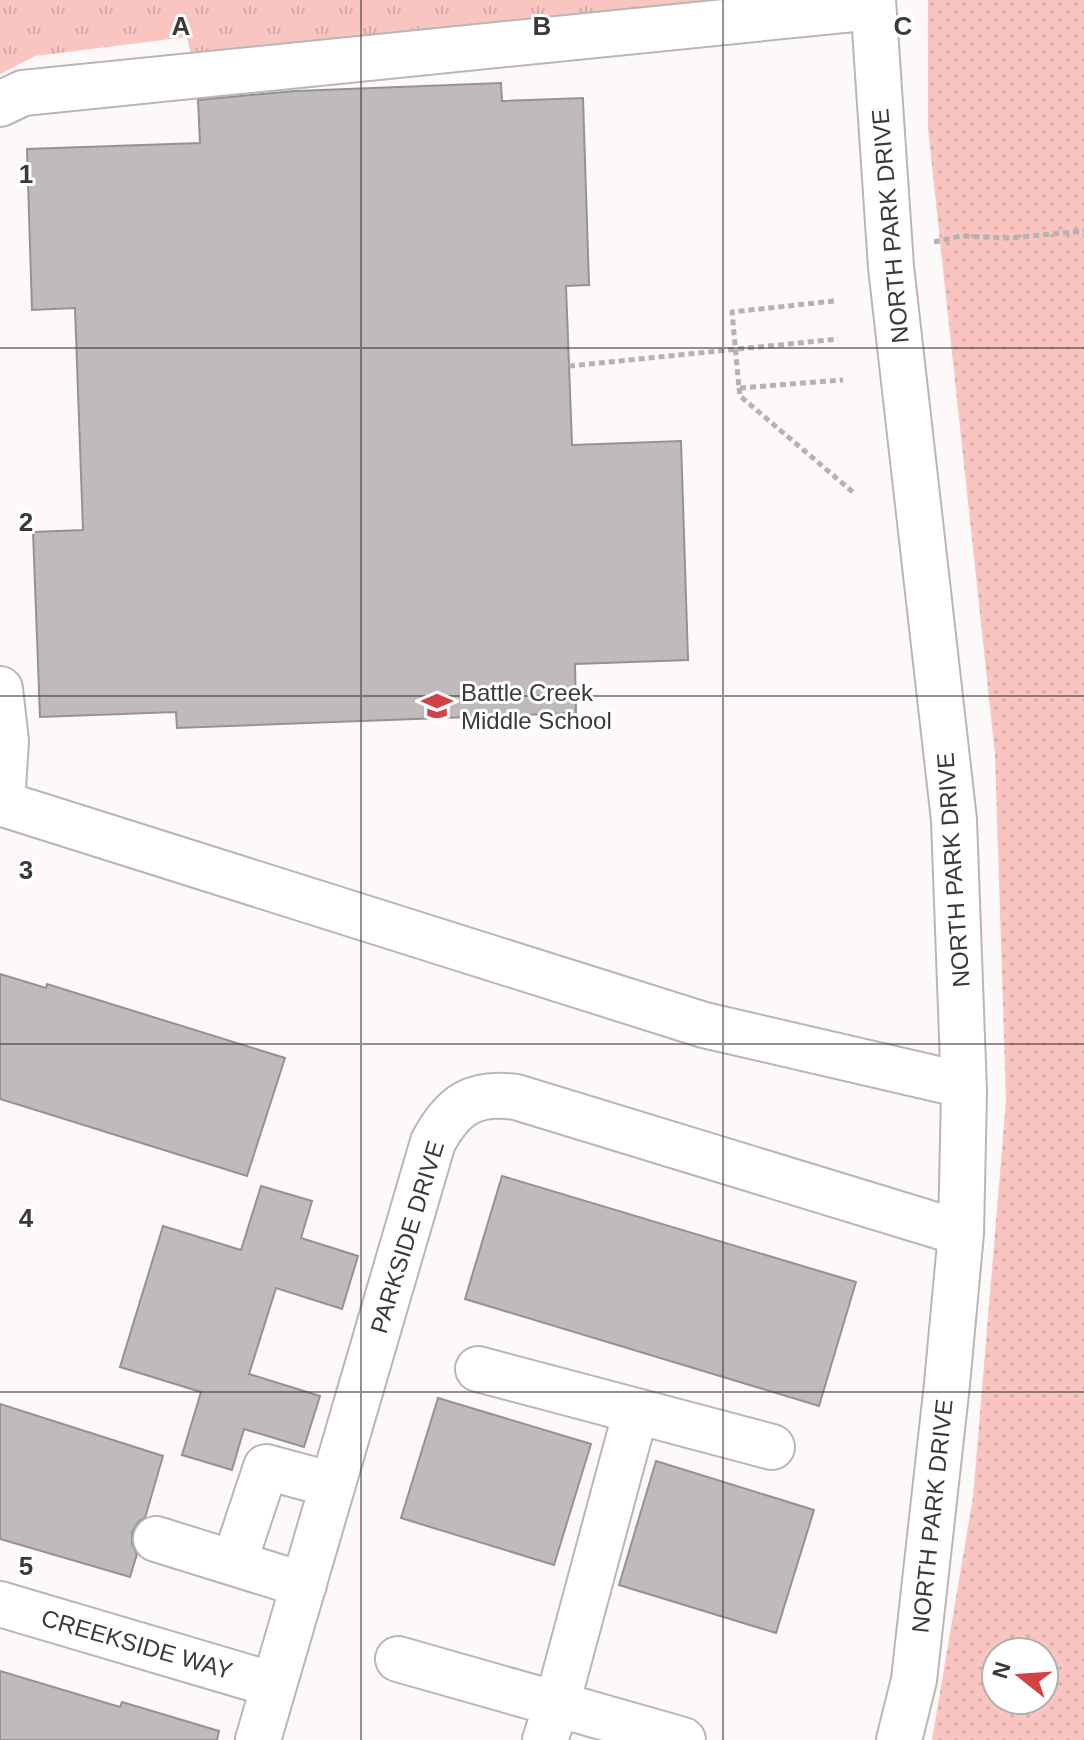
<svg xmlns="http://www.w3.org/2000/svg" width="1084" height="1740" viewBox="0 0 1084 1740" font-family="Helvetica,sans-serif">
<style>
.grass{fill:url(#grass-tufts)}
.park{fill:url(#park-dots);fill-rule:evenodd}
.building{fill:#bfbbbb;stroke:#969292;stroke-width:2}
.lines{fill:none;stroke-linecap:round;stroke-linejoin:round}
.minor-casing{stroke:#bab6b6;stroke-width:48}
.path{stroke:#b5b2b1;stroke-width:5;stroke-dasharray:6 4;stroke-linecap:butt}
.minor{stroke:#fff;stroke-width:44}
.grid{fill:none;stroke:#3b3939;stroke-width:2;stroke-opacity:0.55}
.labels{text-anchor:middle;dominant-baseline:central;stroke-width:6;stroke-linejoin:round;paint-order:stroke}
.street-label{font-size:24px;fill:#3b3939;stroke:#fff}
.poi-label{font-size:24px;fill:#3b3939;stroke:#fff;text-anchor:start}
.grid-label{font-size:26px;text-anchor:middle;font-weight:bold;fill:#3b3939;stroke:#fff;stroke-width:6;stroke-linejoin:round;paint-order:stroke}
</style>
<defs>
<pattern id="grass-tufts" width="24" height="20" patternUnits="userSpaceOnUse" patternTransform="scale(2)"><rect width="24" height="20" fill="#fac4c0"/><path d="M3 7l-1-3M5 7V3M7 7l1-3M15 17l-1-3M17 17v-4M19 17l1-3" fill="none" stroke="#d7a9a6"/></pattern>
<pattern id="park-dots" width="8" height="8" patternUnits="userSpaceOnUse" patternTransform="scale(2)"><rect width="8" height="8" fill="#fac4c0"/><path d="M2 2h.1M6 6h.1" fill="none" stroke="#d7a9a6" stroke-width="1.8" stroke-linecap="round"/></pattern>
</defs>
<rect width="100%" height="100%" fill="#fdf9f8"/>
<path class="grass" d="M 0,0 L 759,0 L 192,60 L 187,37 L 35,56 L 0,74 Z"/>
<path class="park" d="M 928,0 L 1084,0 L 1084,1740 L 932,1740 L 973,1497 L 1006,1101 L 995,754 L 928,129 ZM 996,1652 L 1044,1652 L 1044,1700 L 996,1700 Z"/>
<path class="building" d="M 501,83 L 502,101 L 583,98 L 589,285 L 566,286 L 572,445 L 681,441 L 688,660 L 575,664 L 576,713 L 177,728 L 176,712 L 40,717 L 33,532 L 83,530 L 75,308 L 32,310 L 27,149 L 200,143 L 198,100 L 295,91 Z
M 0,974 L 46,988 L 47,984 L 285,1058 L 247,1176 L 0,1099 Z
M 502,1176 L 856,1282 L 819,1406 L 465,1299 Z
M 261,1186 L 312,1201 L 301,1238 L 358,1256 L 342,1309 L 276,1288 L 249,1374 L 320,1396 L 304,1447 L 244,1429 L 232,1470 L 182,1455 L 201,1392 L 120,1367 L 163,1226 L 241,1250 Z
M 438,1398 L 591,1444 L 554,1565 L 401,1518 Z
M 0,1404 L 163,1456 L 145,1518 L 139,1521 L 132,1532 L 132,1544 L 137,1554 L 130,1577 L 0,1539 Z
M 656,1461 L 814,1510 L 776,1633 L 619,1585 Z
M 0,1671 L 120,1707 L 122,1702 L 219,1731 L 217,1740 L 0,1740 Z"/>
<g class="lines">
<defs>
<path id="minor" d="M 873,0 L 891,267 L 954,820 L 964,1092 L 961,1233 L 947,1384 L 914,1680 L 899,1740
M 0,104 L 23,93 L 873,7
M 0,689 L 6,741 L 2,804
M 0,803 L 704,1025 L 963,1085
M 478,1369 L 772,1447
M 156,1539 L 304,1585
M 234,1563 L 266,1467 L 333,1485
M 0,1604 L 274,1685
M 398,1659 L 683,1740
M 258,1740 L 433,1142 C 453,1105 473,1091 516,1097 L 961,1233
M 545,1740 L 557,1704 L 636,1411"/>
</defs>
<use href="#minor" class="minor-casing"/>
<path class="path" d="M 934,242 L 961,236 L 1009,238 L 1084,231
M 834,301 L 732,312 L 739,388 L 843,380
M 569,366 L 838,339
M 739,388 L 740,396 L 854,493"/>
<use href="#minor" class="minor"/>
</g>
<path class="grid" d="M 361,0 L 361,1740M 723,0 L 723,1740M 0,348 L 1084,348M 0,696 L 1084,696M 0,1044 L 1084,1044M 0,1392 L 1084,1392"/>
<defs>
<symbol id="school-bare" viewBox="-9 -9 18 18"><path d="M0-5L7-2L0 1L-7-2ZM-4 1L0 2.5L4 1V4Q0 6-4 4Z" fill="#d24345" stroke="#fff" stroke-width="2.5" paint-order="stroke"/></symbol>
</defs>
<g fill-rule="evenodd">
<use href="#school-bare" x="415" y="684" width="44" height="44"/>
</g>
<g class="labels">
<g class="street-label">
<text transform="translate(890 226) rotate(-95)">NORTH PARK DRIVE</text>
<text transform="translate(953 870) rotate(-94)">NORTH PARK DRIVE</text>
<text transform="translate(407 1237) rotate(-73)">PARKSIDE DRIVE</text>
<text transform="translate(932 1516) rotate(-84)">NORTH PARK DRIVE</text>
<text transform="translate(137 1644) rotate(16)">CREEKSIDE WAY</text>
</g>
<g class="poi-label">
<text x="461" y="692">Battle Creek<tspan x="461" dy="28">Middle School</tspan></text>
</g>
</g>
<g class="grid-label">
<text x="181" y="35">A</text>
<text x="542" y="35">B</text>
<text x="903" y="35">C</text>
<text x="26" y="183">1</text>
<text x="26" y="531">2</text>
<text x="26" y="879">3</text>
<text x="26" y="1227">4</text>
<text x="26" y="1575">5</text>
</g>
<g transform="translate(1020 1676) rotate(287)"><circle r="38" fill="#ffffff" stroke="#b1b0b0" stroke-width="2"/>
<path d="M0-6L14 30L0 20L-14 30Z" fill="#d24345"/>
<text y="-12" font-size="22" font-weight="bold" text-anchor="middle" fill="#3b3939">N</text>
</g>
</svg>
